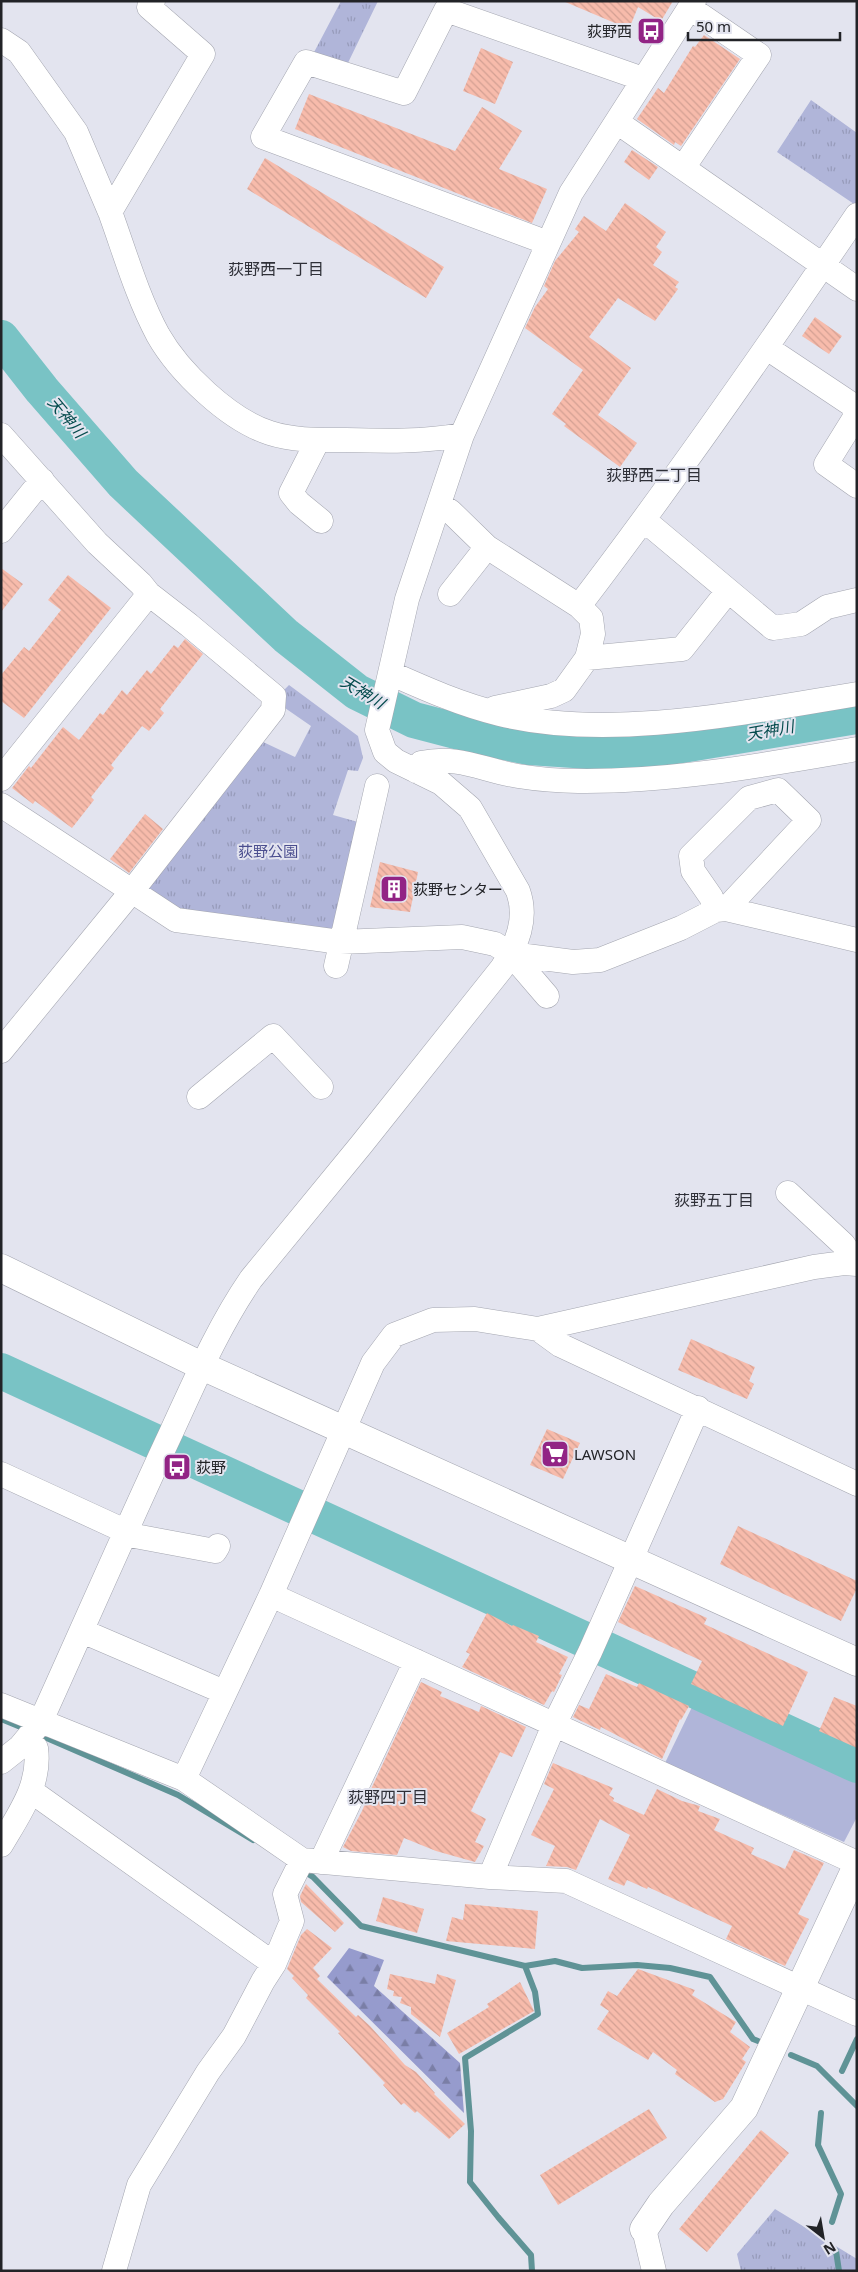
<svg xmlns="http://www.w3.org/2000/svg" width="858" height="2272" viewBox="0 0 858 2272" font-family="'Noto Sans','Noto Sans JP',sans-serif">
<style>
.grass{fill:#b0b5d9}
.forest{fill:url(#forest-firs)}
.park{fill:url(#park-tufts)}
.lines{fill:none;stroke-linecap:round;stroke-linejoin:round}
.stream{stroke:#5f9396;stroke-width:6}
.river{stroke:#79c3c5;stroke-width:36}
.building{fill:url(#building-back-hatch)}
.street-casing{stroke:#a4a6b0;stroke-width:25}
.secondary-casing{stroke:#a4a6b0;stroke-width:29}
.street{stroke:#fff;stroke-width:24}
.secondary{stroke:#fff;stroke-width:28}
.labels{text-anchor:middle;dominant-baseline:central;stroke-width:4;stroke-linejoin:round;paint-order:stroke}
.poi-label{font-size:15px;fill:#222327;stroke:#e3e4ef;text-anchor:start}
.park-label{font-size:15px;fill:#4b4e8f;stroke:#e3e4ef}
.neighbourhood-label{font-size:16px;fill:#2f3038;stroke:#e3e4ef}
.water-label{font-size:16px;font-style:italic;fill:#064c4e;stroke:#e3e4ef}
</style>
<defs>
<pattern id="forest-firs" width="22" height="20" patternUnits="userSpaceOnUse" patternTransform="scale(1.25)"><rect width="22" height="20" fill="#969bcd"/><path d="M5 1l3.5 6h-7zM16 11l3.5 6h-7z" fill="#7a7ea6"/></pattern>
<pattern id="park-tufts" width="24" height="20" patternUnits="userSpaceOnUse" patternTransform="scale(1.25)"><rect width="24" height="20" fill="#b0b5d9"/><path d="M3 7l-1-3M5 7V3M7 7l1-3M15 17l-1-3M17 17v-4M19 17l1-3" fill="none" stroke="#979bba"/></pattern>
<pattern id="building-back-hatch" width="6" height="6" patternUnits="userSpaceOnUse" patternTransform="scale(1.25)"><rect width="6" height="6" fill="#f7bbab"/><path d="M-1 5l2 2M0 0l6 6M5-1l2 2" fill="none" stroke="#d3a093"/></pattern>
</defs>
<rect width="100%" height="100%" fill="#e3e4ef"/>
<path class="grass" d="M 692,1707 L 857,1783 L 857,1817 L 844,1842 L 665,1763 Z"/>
<path class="forest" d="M 349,1948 L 384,1960 L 374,1986 L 460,2063 L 464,2113 L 327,1977 Z"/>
<path class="park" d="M 341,1 L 378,1 L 345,69 L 311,58 Z
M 811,100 L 857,133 L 857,206 L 777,152 Z
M 289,685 L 358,736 L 363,758 L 358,771 L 348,770 L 333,815 L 365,824 L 333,931 L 179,915 L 150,895 L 146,885 L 261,741 L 295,757 L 311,726 L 285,708 L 282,692 Z
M 775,2209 L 857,2259 L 857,2271 L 741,2271 L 737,2254 Z"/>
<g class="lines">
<path class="stream" d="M 1,1719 L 23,1728
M 42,1736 L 178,1795 L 253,1840
M 302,1870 L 313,1877 L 361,1926 L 525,1966 L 535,1992 L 538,2014 L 465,2058 L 471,2131 L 470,2182 L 498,2217 L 531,2255 L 532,2271
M 525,1966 L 555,1961 L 582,1968 L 637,1965 L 670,1968 L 710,1977 L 753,2039 L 758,2041
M 791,2055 L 817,2066 L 857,2106
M 842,2071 L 857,2039
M 821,2113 L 818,2145 L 841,2194 L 832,2222
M 836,2251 L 839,2271"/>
<path class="river" d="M 1,338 L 42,390 L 123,483 L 286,636 L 357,692 L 414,720 L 479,737 L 529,747 L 589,751 L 646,751 L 857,716
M 1,1371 L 857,1765"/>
</g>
<path class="building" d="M 563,1 L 673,1 L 661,21 L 638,7 L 629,29 Z
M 704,35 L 740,59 L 681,146 L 675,142 L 674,145 L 637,119 L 658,88 L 664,93 L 693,46 L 695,47 Z
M 481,48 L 513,62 L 495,104 L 463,91 Z
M 309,94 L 455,151 L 482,107 L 522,131 L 499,169 L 547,189 L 532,223 L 295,129 Z
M 632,150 L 658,167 L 649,180 L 624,162 Z
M 265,158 L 444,267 L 426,298 L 247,189 Z
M 625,203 L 666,232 L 656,247 L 662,252 L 653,265 L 679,282 L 675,287 L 678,289 L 655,321 L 618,298 L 589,337 L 631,368 L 598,415 L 637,443 L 620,467 L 564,426 L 566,424 L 552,414 L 583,370 L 525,328 L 535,307 L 548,289 L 544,286 L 555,261 L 579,232 L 575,229 L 584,216 L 606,231 Z
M 815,317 L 842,336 L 829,354 L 802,336 Z
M 1,568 L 23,584 L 1,612 Z
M 68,575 L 111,608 L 24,718 L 1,701 L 1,675 L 24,647 L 29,651 L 61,610 L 48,600 Z
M 185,639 L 203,654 L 160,709 L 164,713 L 149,731 L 142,726 L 111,765 L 114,768 L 91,797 L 94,800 L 72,828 L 35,801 L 33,804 L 12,788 L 29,766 L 31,768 L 63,727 L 79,740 L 100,713 L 103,715 L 122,690 L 127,695 L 147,670 L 151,674 L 174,645 L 178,648 Z
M 145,814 L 163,829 L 129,873 L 110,859 Z
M 380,862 L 418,872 L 410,912 L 370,907 Z
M 691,1339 L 755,1367 L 749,1381 L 754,1384 L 747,1399 L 678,1370 Z
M 547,1429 L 580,1443 L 563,1479 L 530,1465 Z
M 738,1526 L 857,1581 L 857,1588 L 841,1621 L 720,1564 Z
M 635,1586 L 707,1618 L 704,1624 L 808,1672 L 783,1726 L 691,1684 L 702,1661 L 618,1622 Z
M 487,1613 L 512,1626 L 513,1625 L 539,1636 L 536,1642 L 568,1657 L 559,1674 L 562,1675 L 554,1692 L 552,1691 L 544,1705 L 462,1667 L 470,1654 L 466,1652 Z
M 606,1674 L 637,1687 L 639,1683 L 689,1706 L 681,1720 L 680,1719 L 662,1759 L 601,1727 L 600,1730 L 573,1717 L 579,1705 L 589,1709 Z
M 421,1682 L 442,1692 L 440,1696 L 479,1712 L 481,1706 L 526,1727 L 512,1757 L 500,1752 L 471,1811 L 486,1819 L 475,1842 L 484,1846 L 475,1862 L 436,1851 L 404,1838 L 397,1855 L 351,1851 L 343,1847 L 362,1811 L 372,1787 Z
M 834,1697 L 857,1706 L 857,1748 L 819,1731 Z
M 553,1763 L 613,1788 L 609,1795 L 614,1798 L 613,1801 L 644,1815 L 657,1789 L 682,1801 L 700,1806 L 698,1811 L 720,1819 L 714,1830 L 754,1848 L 751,1854 L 785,1869 L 794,1850 L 824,1863 L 798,1914 L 809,1919 L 785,1966 L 726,1939 L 732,1926 L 648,1887 L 647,1889 L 627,1880 L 624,1886 L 608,1879 L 630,1835 L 600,1819 L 576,1870 L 567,1867 L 546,1866 L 555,1846 L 531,1835 L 554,1789 L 544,1784 Z
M 306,1884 L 344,1923 L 335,1932 L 301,1902 L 300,1896 Z
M 383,1897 L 424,1909 L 417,1933 L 376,1921 Z
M 465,1904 L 538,1911 L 535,1949 L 446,1941 L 452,1917 L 463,1920 Z
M 307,1929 L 332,1948 L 313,1968 L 320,1976 L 317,1979 L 356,2017 L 358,2015 L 370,2026 L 405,2065 L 416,2072 L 435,2093 L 434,2094 L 465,2124 L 449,2139 L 417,2111 L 415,2113 L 404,2103 L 401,2105 L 383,2085 L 385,2083 L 338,2033 L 340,2032 L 306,1998 L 308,1995 L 292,1978 L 294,1976 L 287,1969 L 301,1935 Z
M 638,1969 L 695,1990 L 692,1995 L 736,2022 L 730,2032 L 750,2047 L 742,2059 L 746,2062 L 723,2099 L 715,2102 L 675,2074 L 677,2070 L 653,2052 L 648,2060 L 597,2029 L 609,2011 L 600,2005 L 608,1991 L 617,1996 Z
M 390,1974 L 435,1984 L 437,1974 L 456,1980 L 440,2037 L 411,2014 L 411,2007 L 400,2003 L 402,1997 L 393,1996 L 394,1991 L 387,1989 Z
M 520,1982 L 534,2011 L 459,2054 L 447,2033 L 489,2007 L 487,2004 Z
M 649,2109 L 667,2138 L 558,2205 L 540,2175 Z
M 761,2130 L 789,2153 L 707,2252 L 679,2229 Z"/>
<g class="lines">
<defs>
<path id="street" d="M 153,1 L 149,7 L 203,54 L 110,212 C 125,253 137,296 158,335 C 179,372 229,420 270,433 C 295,441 320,440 345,440 C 385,441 423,442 462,435
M 1,40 L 19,52 L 76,132 L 110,212
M 617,122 L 857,289
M 683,168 L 759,55 L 690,8
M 548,243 L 263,137 L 306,62 L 404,93 L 446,10 L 643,79
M 767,348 L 851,404 L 857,413
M 857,414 L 826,464 L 857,486
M 1,435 L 97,543 L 141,584 L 149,594 L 189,625 L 274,696 L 273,710 L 132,891 L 1,1051
M 318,440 L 291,493 L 299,503 L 321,521
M 439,504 L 451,512 L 487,547 L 579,606 L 591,618 L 593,634 L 587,658 L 564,690 L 551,696 L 495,708
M 644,520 L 773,628 L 801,624 L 827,607 L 857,600
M 1,531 L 42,480
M 450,594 L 487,547
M 579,606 C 676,479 767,348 857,215
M 587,658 L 682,649 L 728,591
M 390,673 C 426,689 462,705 500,714 C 610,741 746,712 857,694
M 416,771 L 421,763 C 460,755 481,770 518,776 C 537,779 559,781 578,781 C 672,782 764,765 857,749
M 1,779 L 149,594
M 1,805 L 176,920 L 340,942 L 462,937 L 495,944 L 511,954 L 547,996
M 716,910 L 711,897 L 693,871 L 691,856 L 749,798 L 778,790 L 809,820 L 726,909
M 511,954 L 573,962 L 600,960 L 681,928 L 716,910 L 726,909 L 857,940
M 336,966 L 377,786
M 199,1097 L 273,1036 L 321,1087
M 788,1193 L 843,1244 L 857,1264
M 538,1329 L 560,1345 L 857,1484
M 1,1474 L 125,1531
M 124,1534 L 215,1551 L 218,1546
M 271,1595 L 857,1863
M 82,1631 L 224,1692
M 1,1705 L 184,1779 L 302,1860 L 490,1877 L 566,1881 L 857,2014
M 1,1762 L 20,1747 L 40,1723 C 84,1626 126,1529 171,1433 C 195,1381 218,1327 251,1279 L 361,1145 L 502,968 C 517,944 528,919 518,891 L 470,808 L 441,783 L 396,761 L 385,752 L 377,730 L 407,599 L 462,435 L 571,193 L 694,1
M 184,1779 L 271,1595 L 373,1363 L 394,1335 L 433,1320 L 475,1319 L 538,1329 L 814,1267 L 844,1263 L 857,1264
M 31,1791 L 274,1964
M 1,1845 C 19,1814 41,1785 36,1748 L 27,1740
M 321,1862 L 416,1661
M 490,1877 L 554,1725 L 590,1652 L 698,1408
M 644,2229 L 654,2271
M 114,2271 L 139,2185 L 208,2072 L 234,2036 L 263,1981 L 274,1964 L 292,1921 L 285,1894 L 302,1860"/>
<path id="secondary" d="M 1,1268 L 202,1366 L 857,1662
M 644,2229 L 661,2204 L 744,2108 L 857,1866"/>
</defs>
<use href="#street" class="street-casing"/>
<use href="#secondary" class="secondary-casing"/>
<use href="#street" class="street"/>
<use href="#secondary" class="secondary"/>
</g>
<defs>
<symbol id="bus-square" viewBox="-11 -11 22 22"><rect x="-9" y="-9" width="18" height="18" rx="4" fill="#922485" stroke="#e3e4ef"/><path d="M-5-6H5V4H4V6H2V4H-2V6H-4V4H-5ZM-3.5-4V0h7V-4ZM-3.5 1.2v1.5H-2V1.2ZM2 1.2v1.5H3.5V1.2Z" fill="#fff"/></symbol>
<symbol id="building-square" viewBox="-11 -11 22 22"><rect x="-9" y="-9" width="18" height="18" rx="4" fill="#922485" stroke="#e3e4ef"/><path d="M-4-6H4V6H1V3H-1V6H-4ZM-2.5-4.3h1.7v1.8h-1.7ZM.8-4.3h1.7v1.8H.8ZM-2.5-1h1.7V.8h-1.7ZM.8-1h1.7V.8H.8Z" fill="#fff"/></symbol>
<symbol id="supermarket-square" viewBox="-11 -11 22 22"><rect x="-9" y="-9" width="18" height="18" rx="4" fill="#922485" stroke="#e3e4ef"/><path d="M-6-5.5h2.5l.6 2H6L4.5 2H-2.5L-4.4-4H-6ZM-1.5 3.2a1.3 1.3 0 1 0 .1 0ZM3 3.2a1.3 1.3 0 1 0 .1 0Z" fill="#fff"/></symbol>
</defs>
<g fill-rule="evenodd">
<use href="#bus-square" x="635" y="15" width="32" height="32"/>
<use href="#building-square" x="378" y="873" width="32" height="32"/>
<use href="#supermarket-square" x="539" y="1438" width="32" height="32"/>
<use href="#bus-square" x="161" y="1451" width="32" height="32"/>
</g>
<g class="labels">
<g class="poi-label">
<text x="632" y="31" text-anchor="end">荻野西</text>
<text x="413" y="889">荻野センター</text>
<text x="574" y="1454">LAWSON</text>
<text x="196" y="1467">荻野</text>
</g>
<g class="park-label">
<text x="268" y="851">荻野公園</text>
</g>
<g class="neighbourhood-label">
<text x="276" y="269">荻野西一丁目</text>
<text x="654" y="475">荻野西二丁目</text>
<text x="714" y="1200">荻野五丁目</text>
<text x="388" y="1797">荻野四丁目</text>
</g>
<g class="water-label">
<text transform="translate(67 417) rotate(50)">天神川</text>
<text transform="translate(363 692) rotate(31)">天神川</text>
<text transform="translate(770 730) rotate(-10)">天神川</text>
</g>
</g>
<rect width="858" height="2272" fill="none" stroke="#222327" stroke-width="5"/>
<g transform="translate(823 2237) rotate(149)" stroke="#e3e4ef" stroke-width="4" paint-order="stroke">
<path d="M0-4L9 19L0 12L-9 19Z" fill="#222327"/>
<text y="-8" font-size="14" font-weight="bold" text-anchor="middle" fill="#222327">N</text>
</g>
<path d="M688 32v8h152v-8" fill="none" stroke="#222327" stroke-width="2.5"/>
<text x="696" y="32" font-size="15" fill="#222327" stroke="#e3e4ef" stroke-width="4" paint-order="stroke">50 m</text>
</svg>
